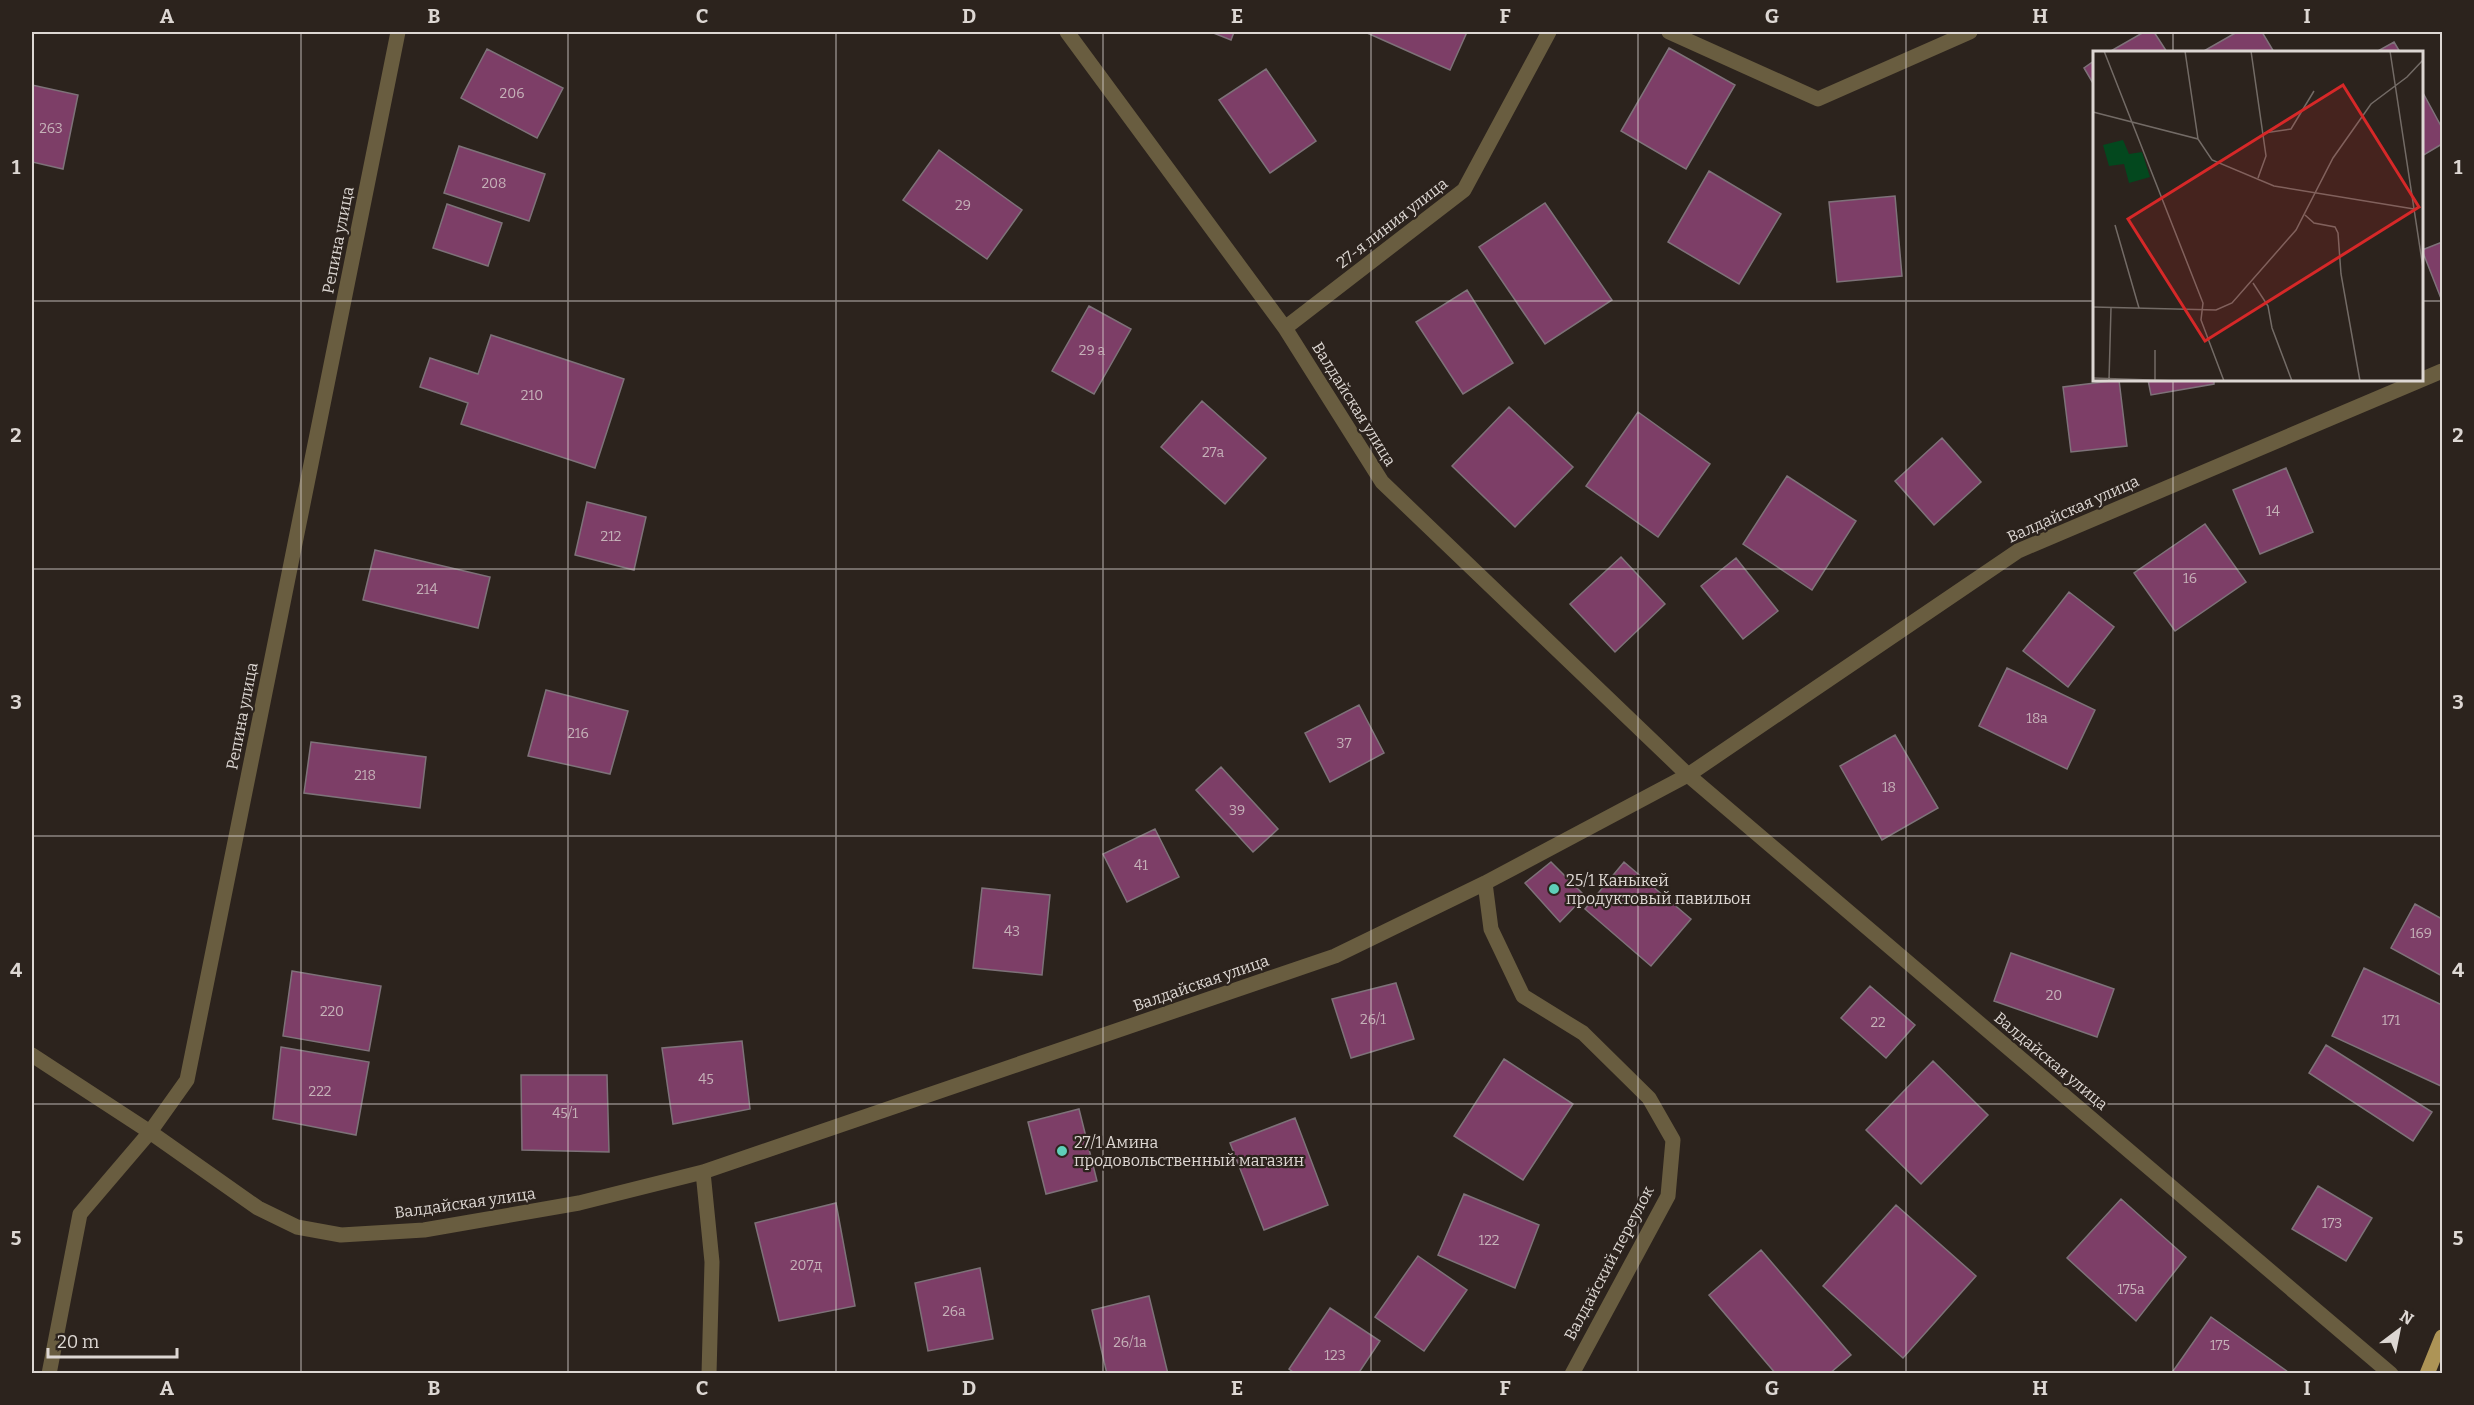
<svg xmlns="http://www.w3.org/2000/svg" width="2474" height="1405" viewBox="0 0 2474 1405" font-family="Bitter,serif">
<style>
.building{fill:#7d3e67;stroke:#7e7279;stroke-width:1.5}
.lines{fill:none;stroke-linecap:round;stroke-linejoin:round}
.minor{stroke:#695d40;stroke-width:15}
.major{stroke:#ad9456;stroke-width:15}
.grid{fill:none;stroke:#ddd7d3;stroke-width:1.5;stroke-opacity:0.55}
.poi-dot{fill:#5eceb8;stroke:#2c231d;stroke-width:2}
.labels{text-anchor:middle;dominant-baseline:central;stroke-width:4.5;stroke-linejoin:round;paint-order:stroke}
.number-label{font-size:14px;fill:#c5b1b8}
.street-label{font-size:16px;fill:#ddd7d3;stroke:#2c231d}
.poi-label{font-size:16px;fill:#ddd7d3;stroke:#2c231d;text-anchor:start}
.inset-road{fill:none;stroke:#736b66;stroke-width:1.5}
.view{fill:#d62828;fill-opacity:0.15;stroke:#d62828;stroke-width:3}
.inset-edge{fill:none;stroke:#ddd7d3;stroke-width:3}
.neatline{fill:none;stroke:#ddd7d3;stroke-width:2}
.grid-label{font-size:20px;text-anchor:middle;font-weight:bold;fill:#ddd7d3}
</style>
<rect width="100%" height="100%" fill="#2c231d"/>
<path class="building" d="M 1211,32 L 1234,32 L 1231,40 Z
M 1365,32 L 1467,32 L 1450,70 Z
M 2144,32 L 2154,32 L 2167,52 L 2109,52 Z
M 2237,32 L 2262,32 L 2274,52 L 2202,52 Z
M 2394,42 L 2400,52 L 2376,52 Z
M 1669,48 L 1735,85 L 1686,169 L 1621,131 Z
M 487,49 L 563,88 L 537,138 L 461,98 Z
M 2094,61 L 2094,85 L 2084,68 Z
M 1266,69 L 1316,141 L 1270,173 L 1219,100 Z
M 32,85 L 78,95 L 63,169 L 32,162 Z
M 2422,91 L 2442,128 L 2442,144 L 2422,156 Z
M 459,146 L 545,174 L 529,221 L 444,193 Z
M 939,150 L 1022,210 L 987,259 L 903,200 Z
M 1709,171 L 1781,214 L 1739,284 L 1668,242 Z
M 1895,196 L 1902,276 L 1837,282 L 1829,202 Z
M 1545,203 L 1612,300 L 1545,344 L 1479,247 Z
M 447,204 L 502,223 L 488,266 L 433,248 Z
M 2442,242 L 2442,301 L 2422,250 Z
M 1467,290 L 1513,363 L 1463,394 L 1416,322 Z
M 1089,306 L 1131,329 L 1094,394 L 1052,371 Z
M 491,335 L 624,379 L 595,468 L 461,424 L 468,403 L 420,387 L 430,358 L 478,374 Z
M 2119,380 L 2127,446 L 2071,452 L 2063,387 Z
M 2148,380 L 2214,380 L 2214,384 L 2151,395 Z
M 1202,401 L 1266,458 L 1225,504 L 1161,447 Z
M 1509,407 L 1573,467 L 1515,527 L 1452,466 Z
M 1638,412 L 1710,464 L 1658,537 L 1586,486 Z
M 1942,438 L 1981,482 L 1934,525 L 1895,481 Z
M 2286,468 L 2313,532 L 2260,554 L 2233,490 Z
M 1787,476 L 1856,521 L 1812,590 L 1743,544 Z
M 587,502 L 646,517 L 634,570 L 575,555 Z
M 2205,524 L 2246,582 L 2175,631 L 2134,573 Z
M 375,550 L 490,577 L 478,628 L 363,600 Z
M 1621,557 L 1665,604 L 1615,652 L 1570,604 Z
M 1736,558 L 1778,611 L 1743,639 L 1701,586 Z
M 2069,592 L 2114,627 L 2068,687 L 2023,651 Z
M 2007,668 L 2095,710 L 2067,769 L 1979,726 Z
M 546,690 L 628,711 L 610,774 L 528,756 Z
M 1359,705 L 1384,753 L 1330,782 L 1305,733 Z
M 1895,735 L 1938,808 L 1882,840 L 1840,766 Z
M 311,742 L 426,757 L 420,808 L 304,793 Z
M 1221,767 L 1278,829 L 1253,852 L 1196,790 Z
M 1155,829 L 1179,877 L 1127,902 L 1103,854 Z
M 1551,862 L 1585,896 L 1560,922 L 1525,883 Z
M 1624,862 L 1691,919 L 1651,966 L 1585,909 Z
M 982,888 L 1050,895 L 1042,975 L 973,968 Z
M 2415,904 L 2442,919 L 2442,976 L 2391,948 Z
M 2011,953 L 2114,989 L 2097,1037 L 1994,1001 Z
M 2364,968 L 2442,1005 L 2441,1086 L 2332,1036 Z
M 292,971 L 381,986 L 369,1051 L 283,1036 Z
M 1396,983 L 1414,1039 L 1351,1058 L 1332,999 Z
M 1870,986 L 1915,1025 L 1886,1058 L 1841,1018 Z
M 742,1041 L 750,1109 L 673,1124 L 662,1048 Z
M 2326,1045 L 2432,1112 L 2413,1141 L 2309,1073 Z
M 281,1047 L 369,1062 L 356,1135 L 273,1119 Z
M 1504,1059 L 1573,1104 L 1523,1180 L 1454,1136 Z
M 1933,1061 L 1988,1115 L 1921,1184 L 1866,1130 Z
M 521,1075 L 607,1075 L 609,1152 L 522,1150 Z
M 1079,1109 L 1097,1181 L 1046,1194 L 1028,1122 Z
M 1295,1118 L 1328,1205 L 1264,1230 L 1230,1143 Z
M 2318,1186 L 2372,1218 L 2346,1261 L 2292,1229 Z
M 1464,1194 L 1539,1225 L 1515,1288 L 1438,1255 Z
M 2121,1199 L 2186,1257 L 2136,1321 L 2067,1258 Z
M 836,1203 L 855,1306 L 779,1321 L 755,1223 Z
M 1896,1205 L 1976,1276 L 1903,1358 L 1823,1286 Z
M 1761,1250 L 1851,1355 L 1829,1374 L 1776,1374 L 1709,1295 Z
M 1418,1256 L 1467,1290 L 1424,1351 L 1375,1317 Z
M 980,1268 L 993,1339 L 928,1351 L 915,1283 Z
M 1149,1296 L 1168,1374 L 1107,1374 L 1092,1310 Z
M 1330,1308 L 1380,1341 L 1358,1374 L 1296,1374 L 1289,1369 Z
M 2211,1317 L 2288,1372 L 2287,1374 L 2171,1374 Z"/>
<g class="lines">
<path class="minor" d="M 1067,32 L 1285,328 L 1382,482 L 1688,775 L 2391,1374
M 1669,32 L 1818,99 L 1970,32
M 1285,328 L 1464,190 L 1549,32
M 1485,883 L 1491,929 L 1523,996 L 1583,1033 L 1649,1098 L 1673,1140 L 1668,1196 L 1572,1374
M 32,1055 L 150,1132 L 258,1208 L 297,1227 L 341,1235 L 424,1230 L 579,1203 L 703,1172 L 1335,956 L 1485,883 L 1688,775 L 2018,551 L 2442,371
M 703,1172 L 712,1262 L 709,1374
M 49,1374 L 80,1214 L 150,1132 L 187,1080 L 398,32"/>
<path class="major" d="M 2427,1374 L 2442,1337"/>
</g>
<path class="grid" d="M 301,32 L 301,1374M 568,32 L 568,1374M 836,32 L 836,1374M 1103,32 L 1103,1374M 1371,32 L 1371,1374M 1638,32 L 1638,1374M 1906,32 L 1906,1374M 2173,32 L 2173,52M 32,301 L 2094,301M 2422,301 L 2442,301M 2173,380 L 2173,1374M 32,569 L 2442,569M 32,836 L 2442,836M 32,1104 L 2442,1104"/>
<g class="poi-dot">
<circle cx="1554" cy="889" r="6"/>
<circle cx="1062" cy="1151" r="6"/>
</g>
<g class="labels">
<g class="number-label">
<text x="512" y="93">206</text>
<text x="51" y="128">263</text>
<text x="494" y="183">208</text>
<text x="963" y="205">29</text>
<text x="1092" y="350">29 а</text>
<text x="532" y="395">210</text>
<text x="1213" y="452">27а</text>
<text x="2273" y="511">14</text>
<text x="611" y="536">212</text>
<text x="2190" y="578">16</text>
<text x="427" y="589">214</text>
<text x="2037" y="718">18а</text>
<text x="578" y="733">216</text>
<text x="1344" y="743">37</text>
<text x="365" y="775">218</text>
<text x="1889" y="787">18</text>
<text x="1237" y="810">39</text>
<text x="1141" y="865">41</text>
<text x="1012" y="931">43</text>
<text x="2421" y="933">169</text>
<text x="2054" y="995">20</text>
<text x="332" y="1011">220</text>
<text x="1373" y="1019">26/1</text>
<text x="2391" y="1020">171</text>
<text x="1878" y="1022">22</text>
<text x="706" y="1079">45</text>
<text x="320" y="1091">222</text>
<text x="565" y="1113">45/1</text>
<text x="2332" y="1223">173</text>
<text x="1489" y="1240">122</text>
<text x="806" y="1265">207д</text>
<text x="2131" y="1289">175а</text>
<text x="954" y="1311">26а</text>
<text x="1130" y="1342">26/1а</text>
<text x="2220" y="1345">175</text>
<text x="1335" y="1355">123</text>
</g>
<g class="street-label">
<text transform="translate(1392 223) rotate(-38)">27-я линия улица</text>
<text transform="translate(338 240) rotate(-79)">Репина улица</text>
<text transform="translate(1354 404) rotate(58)">Валдайская улица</text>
<text transform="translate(2073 509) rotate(-24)">Валдайская улица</text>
<text transform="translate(242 716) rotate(-79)">Репина улица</text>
<text transform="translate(1201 983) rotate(-19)">Валдайская улица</text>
<text transform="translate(2051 1061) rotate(40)">Валдайская улица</text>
<text transform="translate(465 1203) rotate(-8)">Валдайская улица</text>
<text transform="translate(1609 1263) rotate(-62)">Валдайский переулок</text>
</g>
<g class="poi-label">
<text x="1566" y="880">25/1 Каныкей<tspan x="1566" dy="18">продуктовый павильон</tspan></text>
<text x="1074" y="1142">27/1 Амина<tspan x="1074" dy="18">продовольственный магазин</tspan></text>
</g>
</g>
<g transform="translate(2093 51)">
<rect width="330" height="330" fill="#2c231d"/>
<path d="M 30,89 L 36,103 L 49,101 L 57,126 L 36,132 L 31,113 L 16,115 L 10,94 Z" fill="#03481e"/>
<path class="inset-road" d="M 11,0 L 110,252 L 108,269 L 131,330M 92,0 L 105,88M 158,0 L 173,105 L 165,127M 297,0 L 330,217M 0,61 L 105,88 L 119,109 L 181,135 L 321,158M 171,82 L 198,78 L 221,40M 212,164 L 221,172 L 242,176 L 245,182 L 248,223 L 267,330M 22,174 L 46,257M 160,232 L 175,255 L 179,277 L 199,330M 0,256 L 123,259 L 139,252 L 203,179 L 240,107 L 278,53 L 314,26 L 330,9M 0,327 L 86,330M 16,329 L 18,257M 62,329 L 62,299"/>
<path class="view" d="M 250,34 L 326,156 L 112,290 L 35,168 Z"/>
<rect width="330" height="330" class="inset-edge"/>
</g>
<rect width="2474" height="1405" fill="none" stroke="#2c231d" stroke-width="66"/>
<g transform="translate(2399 1330) rotate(32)" stroke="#2c231d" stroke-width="4.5" paint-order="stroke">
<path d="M0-4.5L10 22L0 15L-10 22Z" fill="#ddd7d3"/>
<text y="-9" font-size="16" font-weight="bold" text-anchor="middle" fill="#ddd7d3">N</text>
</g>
<path d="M48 1348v9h129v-9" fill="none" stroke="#ddd7d3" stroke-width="3"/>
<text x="57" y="1348" font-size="18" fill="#ddd7d3" stroke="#2c231d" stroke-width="4.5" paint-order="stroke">20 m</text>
<rect x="33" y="33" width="2408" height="1339" class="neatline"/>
<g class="grid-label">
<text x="167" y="23">A</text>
<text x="434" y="23">B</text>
<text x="702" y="23">C</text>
<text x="969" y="23">D</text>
<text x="1237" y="23">E</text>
<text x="1505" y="23">F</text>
<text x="1772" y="23">G</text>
<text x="2040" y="23">H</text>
<text x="2307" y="23">I</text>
<text x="16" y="174">1</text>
<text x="2458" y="174">1</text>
<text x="16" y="442">2</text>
<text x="2458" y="442">2</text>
<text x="16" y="709">3</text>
<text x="2458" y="709">3</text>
<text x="16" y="977">4</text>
<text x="2458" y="977">4</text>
<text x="16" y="1245">5</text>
<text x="2458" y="1245">5</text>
<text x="167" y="1395">A</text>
<text x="434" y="1395">B</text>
<text x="702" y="1395">C</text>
<text x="969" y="1395">D</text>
<text x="1237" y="1395">E</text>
<text x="1505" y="1395">F</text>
<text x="1772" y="1395">G</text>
<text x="2040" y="1395">H</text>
<text x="2307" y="1395">I</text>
</g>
</svg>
